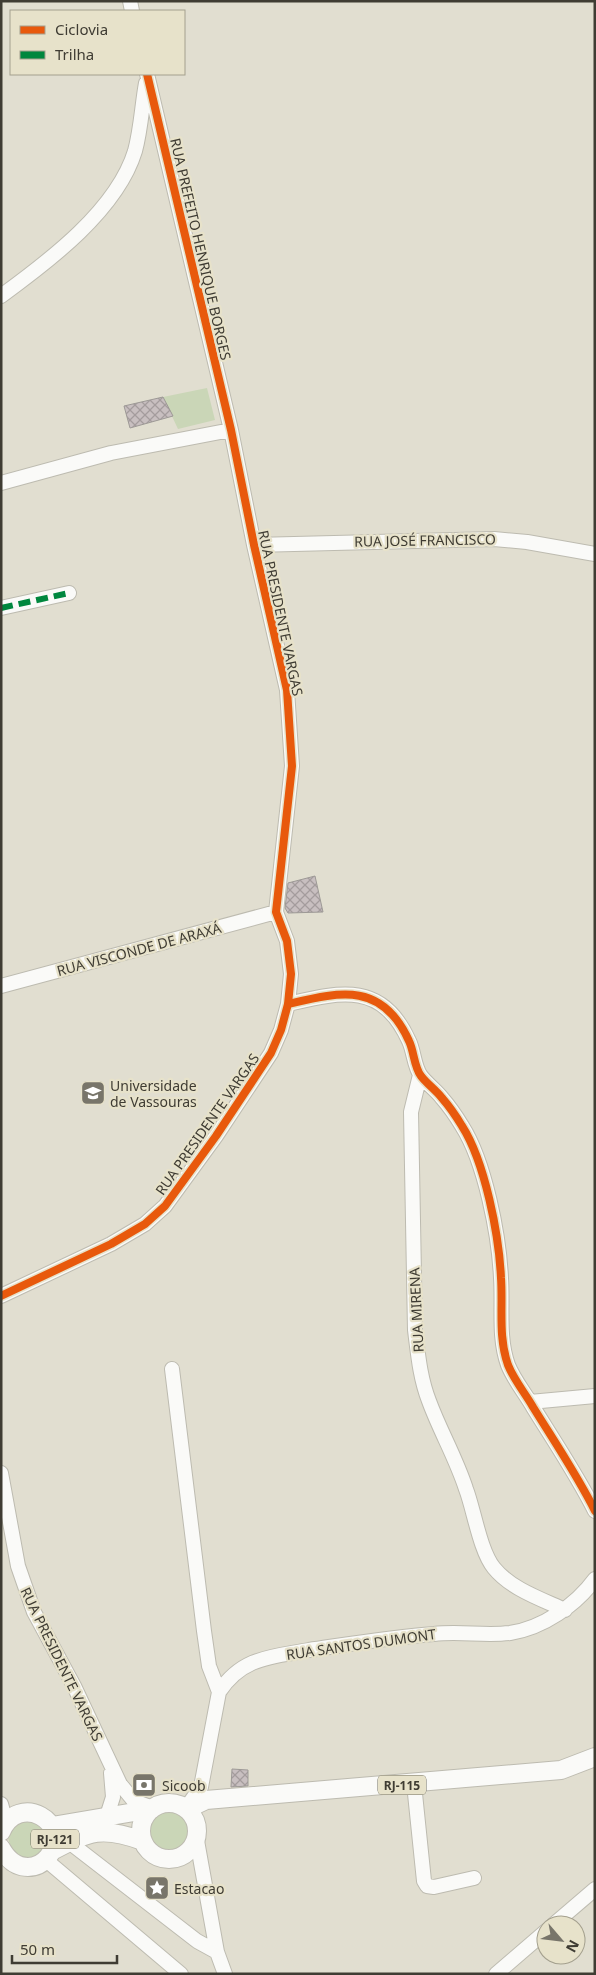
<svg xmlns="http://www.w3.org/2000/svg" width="596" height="1975" viewBox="0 0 596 1975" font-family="'Noto Sans',sans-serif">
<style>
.park{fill:#cad6b7}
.building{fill:url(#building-cross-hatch);stroke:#9d9996}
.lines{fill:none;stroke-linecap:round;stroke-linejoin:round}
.minor-casing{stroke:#bdbbb0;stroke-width:16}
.major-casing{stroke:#bdbbb0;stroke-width:20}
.minor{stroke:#fafaf8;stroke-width:14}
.major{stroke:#fafaf8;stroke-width:18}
.quiet{stroke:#00873e;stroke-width:6;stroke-dasharray:12 6;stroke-linecap:butt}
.cycleway-casing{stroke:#e7e2ca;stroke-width:11}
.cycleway{stroke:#e8590c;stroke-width:8}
.labels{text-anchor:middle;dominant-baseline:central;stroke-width:4.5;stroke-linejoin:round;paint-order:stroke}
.shield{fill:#e7e2ca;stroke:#716e60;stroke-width:1}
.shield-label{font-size:12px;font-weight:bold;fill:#3f3c33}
.street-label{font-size:14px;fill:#3f3c33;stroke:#e7e2ca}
.poi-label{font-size:14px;fill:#3f3c33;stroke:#e7e2ca;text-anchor:start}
</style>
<defs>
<pattern id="building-cross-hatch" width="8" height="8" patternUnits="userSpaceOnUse" patternTransform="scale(1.25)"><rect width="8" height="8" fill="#c8bfc0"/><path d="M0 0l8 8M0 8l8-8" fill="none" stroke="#a49c9d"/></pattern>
</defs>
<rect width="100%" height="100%" fill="#e1ded0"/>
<path class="park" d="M 207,388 L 215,420 L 178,429 L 163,397 Z
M147 1832a23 23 0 1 1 46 0a23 23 0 1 1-46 0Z
M 27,1820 L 41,1824 L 49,1842 L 38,1859 L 19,1859 C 5,1840 2,1830 27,1820 Z"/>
<path class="building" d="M 163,397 L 173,416 L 130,428 L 124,406 Z
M 315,876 L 323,912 L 288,913 L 285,908 L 288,883 Z
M 232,1769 L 248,1770 L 248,1786 L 231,1787 Z"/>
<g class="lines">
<defs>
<path id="minor" d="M 130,1 L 132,11
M 1,296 C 49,261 117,210 135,151 C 141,129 142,105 146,83
M 1,483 L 111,453 L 231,430
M 254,545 L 494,539 L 527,542 L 595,554
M 1,608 L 69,593
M 1,986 L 276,912
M 288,1004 C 340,992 382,981 409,1041 C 414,1051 414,1067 421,1076 C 427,1084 436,1090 442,1098 C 449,1106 456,1116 462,1126 C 485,1162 499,1235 501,1278 C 503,1307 498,1337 508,1365 C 514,1380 525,1393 533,1407 C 554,1441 577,1475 595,1511
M 420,1075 L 411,1112 L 415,1330 C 418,1354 420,1378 429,1401 C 440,1431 456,1458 466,1489 C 474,1510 480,1551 494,1568 C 511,1589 541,1599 565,1610
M 1,1296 L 111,1244 L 145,1224 L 165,1206 L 216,1136 L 271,1053 L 281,1030 L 288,1004 L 291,974 L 287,941 L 276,912 L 292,766 L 287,690 L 254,545 L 231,430 L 147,74
M 172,1369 L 204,1631 L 209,1666 L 219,1692
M 530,1402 L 595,1396
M 1,1473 L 18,1566 L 34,1612 L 74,1686 L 120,1784 L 134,1801 L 153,1808
M 414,1784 L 424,1881 L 427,1886 L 434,1887 L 474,1878
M 1,1804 L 6,1822
M 186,1808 L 201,1787 L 219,1692 C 242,1657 271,1657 309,1650 C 350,1644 392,1637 434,1634 C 459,1631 485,1636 510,1633 C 543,1628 576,1605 595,1579
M 107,1816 L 113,1797 L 111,1773
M 196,1835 L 217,1952 L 225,1974
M 69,1842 L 197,1941 L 217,1952
M 46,1860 L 181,1974
M 553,1925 L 595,1889
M 496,1974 L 546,1931"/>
<path id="major" d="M141 1831a28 28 0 1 1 56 0a28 28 0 1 1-56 0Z
M 187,1809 L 206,1800 L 561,1770 L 595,1757
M 52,1826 L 152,1809
M 1,1832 C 18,1791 74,1822 48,1857 C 43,1863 36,1867 28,1867 C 15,1867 7,1859 1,1848
M 52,1851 C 90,1831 102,1826 143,1841"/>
</defs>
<use href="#minor" class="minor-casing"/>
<use href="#major" class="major-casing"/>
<use href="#minor" class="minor"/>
<use href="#major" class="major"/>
<path class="quiet" d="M 1,608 L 69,593"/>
<defs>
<path id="cycleway" d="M 288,1004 C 340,992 382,981 409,1041 C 414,1051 414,1067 421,1076 C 427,1084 436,1090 442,1098 C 449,1106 456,1116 462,1126 C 485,1162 499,1235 501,1278 C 503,1307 498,1337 508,1365 C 514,1380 525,1393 533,1407 C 554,1441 577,1475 595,1511
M 1,1296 L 111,1244 L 145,1224 L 165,1206 L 216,1136 L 271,1053 L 281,1030 L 288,1004 L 291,974 L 287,941 L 276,912 L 292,766 L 287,690 L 254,545 L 231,430 L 147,74"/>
</defs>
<use href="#cycleway" class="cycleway-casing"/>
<use href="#cycleway" class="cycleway"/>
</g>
<defs>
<symbol id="university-square" viewBox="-11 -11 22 22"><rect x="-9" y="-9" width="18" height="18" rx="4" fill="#78756a" stroke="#e7e2ca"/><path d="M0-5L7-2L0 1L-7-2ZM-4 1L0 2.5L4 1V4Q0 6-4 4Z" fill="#fff"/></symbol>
<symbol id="bank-square" viewBox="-11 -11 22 22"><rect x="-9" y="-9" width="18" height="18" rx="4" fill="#78756a" stroke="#e7e2ca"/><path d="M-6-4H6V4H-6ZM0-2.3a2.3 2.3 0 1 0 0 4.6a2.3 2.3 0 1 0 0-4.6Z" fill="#fff"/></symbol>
<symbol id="sight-square" viewBox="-11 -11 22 22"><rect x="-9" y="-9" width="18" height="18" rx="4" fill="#78756a" stroke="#e7e2ca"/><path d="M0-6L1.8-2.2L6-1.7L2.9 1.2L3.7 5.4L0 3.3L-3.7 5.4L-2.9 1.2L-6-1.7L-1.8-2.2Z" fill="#fff"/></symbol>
</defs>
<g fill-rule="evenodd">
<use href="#university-square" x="79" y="1079" width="28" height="28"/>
<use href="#bank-square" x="130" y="1771" width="28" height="28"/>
<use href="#sight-square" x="143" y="1874" width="28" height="28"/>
</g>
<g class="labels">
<g class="shield">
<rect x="378" y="1775.5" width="48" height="19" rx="4"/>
<rect x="31" y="1829.5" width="48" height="19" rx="4"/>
</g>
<g class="shield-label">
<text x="402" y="1785">RJ-115</text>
<text x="55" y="1839">RJ-121</text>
</g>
<g class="street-label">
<text transform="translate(201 249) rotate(77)">RUA PREFEITO HENRIQUE BORGES</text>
<text transform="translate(425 540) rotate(-1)">RUA JOSÉ FRANCISCO</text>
<text transform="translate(281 613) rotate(78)">RUA PRESIDENTE VARGAS</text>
<text transform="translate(139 949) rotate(-15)">RUA VISCONDE DE ARAXÁ</text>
<text transform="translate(207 1124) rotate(-55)">RUA PRESIDENTE VARGAS</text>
<text transform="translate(416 1310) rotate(-93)">RUA MIRENA</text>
<text transform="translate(361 1644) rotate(-8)">RUA SANTOS DUMONT</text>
<text transform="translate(62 1664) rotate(64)">RUA PRESIDENTE VARGAS</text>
</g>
<g class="poi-label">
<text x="110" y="1085">Universidade<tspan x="110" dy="16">de Vassouras</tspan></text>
<text x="162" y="1785">Sicoob</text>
<text x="174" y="1888">Estacao</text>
</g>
</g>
<rect width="596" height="1975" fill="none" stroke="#3f3c33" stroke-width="5"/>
<rect x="10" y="10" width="175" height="65" fill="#e7e2ca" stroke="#a4a08e"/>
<rect x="20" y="26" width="25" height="8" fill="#e8590c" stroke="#a4a08e"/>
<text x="55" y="35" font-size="15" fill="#3f3c33">Ciclovia</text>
<rect x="20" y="51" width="25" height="8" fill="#00873e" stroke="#a4a08e"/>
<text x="55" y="60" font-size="15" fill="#3f3c33">Trilha</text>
<g transform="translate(561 1940) rotate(118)"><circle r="24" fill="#e7e2ca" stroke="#a4a08e"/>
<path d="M0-4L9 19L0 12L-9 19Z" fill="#78756a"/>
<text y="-8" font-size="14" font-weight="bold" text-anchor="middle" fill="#3f3c33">N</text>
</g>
<path d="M12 1955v8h105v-8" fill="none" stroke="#3f3c33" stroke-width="2.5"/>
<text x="20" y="1955" font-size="15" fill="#3f3c33" stroke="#e7e2ca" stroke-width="4" paint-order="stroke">50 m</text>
</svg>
